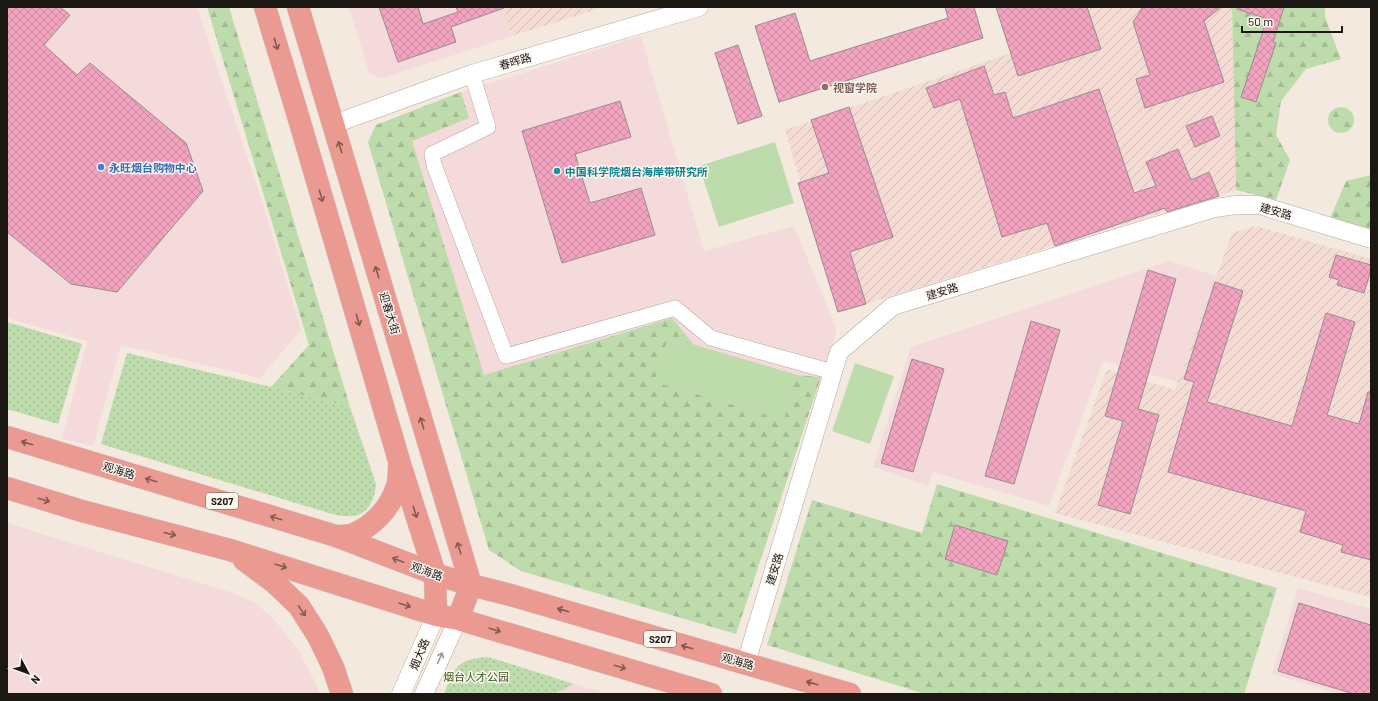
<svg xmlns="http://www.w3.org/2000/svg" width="1378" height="701" viewBox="0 0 1378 701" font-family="Barlow,'Noto Sans SC',sans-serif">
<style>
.commercial{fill:#f5dadb}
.industrial{fill:url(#industrial-furrows)}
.green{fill:url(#green-dots)}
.forest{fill:url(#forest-firs)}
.pitch{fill:#bedcab}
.building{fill:url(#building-cross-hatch);stroke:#9a8b90}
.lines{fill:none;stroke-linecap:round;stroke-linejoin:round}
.minor-casing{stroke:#b3a99f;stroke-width:16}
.tertiary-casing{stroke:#b3a99f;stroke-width:19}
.primary-casing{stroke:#cdcccb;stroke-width:23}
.minor{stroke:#fff;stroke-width:15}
.tertiary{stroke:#fff;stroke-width:18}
.primary{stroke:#eb9a91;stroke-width:22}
.oneway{stroke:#835952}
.oneway2{stroke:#989795}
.education-dot{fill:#8d6e63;stroke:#fef7f0;stroke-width:1.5}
.shop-dot{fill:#3f7fe0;stroke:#fef7f0;stroke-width:1.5}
.culture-dot{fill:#0f9aa8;stroke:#fef7f0;stroke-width:1.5}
.labels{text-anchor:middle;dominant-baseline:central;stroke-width:3;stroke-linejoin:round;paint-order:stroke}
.shield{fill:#fef7f0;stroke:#5f5b56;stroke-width:1}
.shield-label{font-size:10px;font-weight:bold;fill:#1b1814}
.street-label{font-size:11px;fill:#1b1814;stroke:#fef7f0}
.education-label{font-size:11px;font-weight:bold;fill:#785e54;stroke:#fef7f0;text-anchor:start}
.shop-label{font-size:11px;font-weight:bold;fill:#366cbe;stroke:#fef7f0;text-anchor:start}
.culture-label{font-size:11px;font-weight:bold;fill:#0d838f;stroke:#fef7f0;text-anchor:start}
.park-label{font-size:11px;fill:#355916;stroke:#fef7f0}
</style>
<defs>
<pattern id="industrial-furrows" width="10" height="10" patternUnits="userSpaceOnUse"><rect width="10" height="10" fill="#f4dbd4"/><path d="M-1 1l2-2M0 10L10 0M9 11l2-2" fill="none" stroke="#d1bbb5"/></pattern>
<pattern id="green-dots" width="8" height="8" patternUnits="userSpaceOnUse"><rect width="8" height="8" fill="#bedcab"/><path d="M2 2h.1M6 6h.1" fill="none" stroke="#a3bc92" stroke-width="1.8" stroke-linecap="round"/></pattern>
<pattern id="forest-firs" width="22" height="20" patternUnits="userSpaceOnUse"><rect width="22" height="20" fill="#bedcab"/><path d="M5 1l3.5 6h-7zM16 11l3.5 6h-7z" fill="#a3bc92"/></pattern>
<pattern id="building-cross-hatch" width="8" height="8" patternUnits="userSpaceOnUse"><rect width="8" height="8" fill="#f2a3bf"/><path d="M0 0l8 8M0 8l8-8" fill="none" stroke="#cf8ca3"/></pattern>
</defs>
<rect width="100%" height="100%" fill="#f4e9de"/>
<path class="commercial" d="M 7,7 L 197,7 L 261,198 L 301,330 L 260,378 L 121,345 L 93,446 L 62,439 L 87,341 L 7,318 Z
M 349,7 L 502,7 L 512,36 L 383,78 L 378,78 L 370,73 L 368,69 Z
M 641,36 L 704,251 L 794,226 L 837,330 L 736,634 L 521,571 L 489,550 L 368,142 L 376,125 L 461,92 Z
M 1169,261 L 1217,276 L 1178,382 L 1103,361 L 1049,506 L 933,472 L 928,486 L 873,467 L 911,347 Z
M 7,523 L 233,593 L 252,601 L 272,617 L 299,651 L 314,680 L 320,694 L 7,694 Z
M 1298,588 L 1371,609 L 1371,694 L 1340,694 L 1272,674 Z
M 574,684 L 608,694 L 554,694 Z"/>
<path class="industrial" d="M 502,7 L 604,7 L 512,36 Z
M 999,7 L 1232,7 L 1236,190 L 839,312 L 785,130 L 1011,53 Z
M 1256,226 L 1371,259 L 1371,597 L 1055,513 L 1107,369 L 1175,390 L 1232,233 Z"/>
<path class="green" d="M 7,322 L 82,344 L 58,424 L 7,409 Z
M 127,353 L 271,387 L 350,407 L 376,484 C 375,499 368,516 351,516 C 345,517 338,515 332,514 L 101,444 Z
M 487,657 L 505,662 L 574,684 L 554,694 L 444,694 C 454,668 457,659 487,657 Z"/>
<path class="forest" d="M 207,7 L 229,7 L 350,407 L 271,387 L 309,345 Z
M 1232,7 L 1325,7 L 1325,17 L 1341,59 L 1306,69 L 1281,101 L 1276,135 L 1290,160 L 1276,200 L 1236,190 Z
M 461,92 L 469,118 L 412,141 L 484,375 L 672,318 L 694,345 L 797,375 L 821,377 L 736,634 L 521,571 L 489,550 L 368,142 L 376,125 Z
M1328 120a13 13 0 1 1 26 0a13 13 0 1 1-26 0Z
M 1371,175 L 1371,230 L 1330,218 L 1346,181 Z
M 937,484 L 1277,588 L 1244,694 L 925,694 L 767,645 L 812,500 L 922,533 Z"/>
<path class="pitch" d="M 775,142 L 794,203 L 719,227 L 699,166 Z
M 668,337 L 797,375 L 784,420 L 655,382 Z
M 855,363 L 894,376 L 870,444 L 832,431 Z"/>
<path class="building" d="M 7,7 L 60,7 L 70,15 L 44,45 L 77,75 L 90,63 L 186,143 L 203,191 L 117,292 L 71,284 L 7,232 Z
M 379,7 L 418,7 L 423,24 L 458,12 L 456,7 L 504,7 L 504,8 L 451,27 L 456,42 L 398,62 Z
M 945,7 L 974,7 L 983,38 L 779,102 L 755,26 L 795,13 L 810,61 L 948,18 Z
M 996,7 L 1087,7 L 1101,49 L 1018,76 Z
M 1143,7 L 1221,7 L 1204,21 L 1224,82 L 1145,108 L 1136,79 L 1150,75 L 1133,22 Z
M 1237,7 L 1284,7 L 1273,42 L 1276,43 L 1256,102 L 1241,97 L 1267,19 L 1237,9 Z
M 738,45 L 762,116 L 738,124 L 715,53 Z
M 984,66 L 994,95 L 1005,92 L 1013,118 L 1099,89 L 1134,193 L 1156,186 L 1146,162 L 1178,149 L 1191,180 L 1209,172 L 1219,196 L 1167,212 L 1165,208 L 1055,246 L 1047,223 L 1002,237 L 960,99 L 934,108 L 926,88 Z
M 620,101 L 631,137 L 575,154 L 590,203 L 641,188 L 655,235 L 562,263 L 522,131 Z
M 849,107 L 893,237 L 850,252 L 866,304 L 838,312 L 798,183 L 829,173 L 811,120 Z
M 1212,116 L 1220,136 L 1195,147 L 1186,126 Z
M 1336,255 L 1371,265 L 1371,270 L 1364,293 L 1337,285 L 1339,280 L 1329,277 Z
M 1148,270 L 1176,279 L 1138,409 L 1159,415 L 1130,514 L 1098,505 L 1123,421 L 1105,416 Z
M 1215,282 L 1243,291 L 1207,402 L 1292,426 L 1326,313 L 1355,322 L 1327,415 L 1359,424 L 1368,392 L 1371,392 L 1371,560 L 1341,552 L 1343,545 L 1300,532 L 1306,511 L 1168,472 L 1194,382 L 1184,379 Z
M 1031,321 L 1060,330 L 1014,484 L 985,476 Z
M 912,359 L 944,369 L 913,472 L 881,463 Z
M 955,525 L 1008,541 L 997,575 L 945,559 Z
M 1299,603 L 1371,625 L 1371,694 L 1354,694 L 1278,671 Z"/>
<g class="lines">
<defs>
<path id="minor" d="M 472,74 L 488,127 L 432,154 L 434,165 L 506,356 L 675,308 L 711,338 L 833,372"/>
<path id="tertiary" d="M 334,124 L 472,74 L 699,7
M 746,663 L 839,352 L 893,306 L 1215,208 L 1236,205 L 1259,205 L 1371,239
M 401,694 L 436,615
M 424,694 L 458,619"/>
<path id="primary" d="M 265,7 L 296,109 L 400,464 L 435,574 L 436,615
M 298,7 L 471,585 L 458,619
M 7,437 L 336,536 L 435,574 L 471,585 L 514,596 L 850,694
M 7,488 L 82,511 L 230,550 L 436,615 L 458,619 L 711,694
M 336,536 C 341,536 347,536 351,535 C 373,527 391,507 397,486 C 399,480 399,473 399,467
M 244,560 L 275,583 L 299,606 L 318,636 L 333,667 L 342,694"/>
</defs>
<use href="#minor" class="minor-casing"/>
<use href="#tertiary" class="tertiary-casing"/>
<use href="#primary" class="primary-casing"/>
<use href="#minor" class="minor"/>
<use href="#tertiary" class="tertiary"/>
<use href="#primary" class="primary"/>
</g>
<defs><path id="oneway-shaft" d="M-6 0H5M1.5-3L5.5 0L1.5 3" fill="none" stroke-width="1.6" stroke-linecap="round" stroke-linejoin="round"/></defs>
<g class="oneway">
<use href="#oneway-shaft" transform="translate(276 44) rotate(73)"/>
<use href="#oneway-shaft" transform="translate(340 147) rotate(-107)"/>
<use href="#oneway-shaft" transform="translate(321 196) rotate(74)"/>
<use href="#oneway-shaft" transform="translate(377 272) rotate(-107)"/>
<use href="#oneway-shaft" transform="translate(358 320) rotate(74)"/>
<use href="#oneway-shaft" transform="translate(422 423) rotate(-107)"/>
<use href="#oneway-shaft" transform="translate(27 443) rotate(-164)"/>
<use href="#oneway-shaft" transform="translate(151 480) rotate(-163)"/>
<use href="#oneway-shaft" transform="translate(44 500) rotate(17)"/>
<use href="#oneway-shaft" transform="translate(415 512) rotate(72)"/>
<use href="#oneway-shaft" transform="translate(276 518) rotate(-163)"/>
<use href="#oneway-shaft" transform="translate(170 534) rotate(14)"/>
<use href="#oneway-shaft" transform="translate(459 548) rotate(-107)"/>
<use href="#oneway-shaft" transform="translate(398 560) rotate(-159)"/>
<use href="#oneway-shaft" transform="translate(281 566) rotate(18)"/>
<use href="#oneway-shaft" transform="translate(405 605) rotate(18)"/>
<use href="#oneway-shaft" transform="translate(563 610) rotate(-164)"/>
<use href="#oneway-shaft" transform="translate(302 611) rotate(56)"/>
<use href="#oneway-shaft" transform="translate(495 630) rotate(17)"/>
<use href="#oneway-shaft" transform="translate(687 647) rotate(-164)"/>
<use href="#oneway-shaft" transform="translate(620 667) rotate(17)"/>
<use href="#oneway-shaft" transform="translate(812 683) rotate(-164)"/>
</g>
<use class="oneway2" href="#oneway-shaft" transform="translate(440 658) rotate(-66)"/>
<circle class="education-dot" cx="825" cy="87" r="4"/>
<circle class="shop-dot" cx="101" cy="167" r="4"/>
<circle class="culture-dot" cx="557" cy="171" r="4"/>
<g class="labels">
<g class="shield">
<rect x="206" y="493" width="32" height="16" rx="3"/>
<rect x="644" y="631" width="32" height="16" rx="3"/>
</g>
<g class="shield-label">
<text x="222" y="501">S207</text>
<text x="660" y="639">S207</text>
</g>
<g class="street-label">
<text transform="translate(515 61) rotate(-16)">春晖路</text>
<text transform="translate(1276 211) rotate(16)">建安路</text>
<text transform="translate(942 291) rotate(-17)">建安路</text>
<text transform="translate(390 313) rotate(73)">迎春大街</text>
<text transform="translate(119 470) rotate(17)">观海路</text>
<text transform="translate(774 569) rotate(-73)">建安路</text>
<text transform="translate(427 571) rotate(20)">观海路</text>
<text transform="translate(419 654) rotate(-67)">烟大路</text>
<text transform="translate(738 661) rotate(16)">观海路</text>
</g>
<g class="education-label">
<text x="833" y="87">视窗学院</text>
</g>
<g class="shop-label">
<text x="109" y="167">永旺烟台购物中心</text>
</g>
<g class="culture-label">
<text x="565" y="171">中国科学院烟台海岸带研究所</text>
</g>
<g class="park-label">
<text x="476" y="676">烟台人才公园</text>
</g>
</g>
<rect width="1378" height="701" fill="none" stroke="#1b1814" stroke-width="16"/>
<g transform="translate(28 673) rotate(131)" stroke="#fef7f0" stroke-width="3" paint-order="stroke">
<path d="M0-3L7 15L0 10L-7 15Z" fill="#1b1814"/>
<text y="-6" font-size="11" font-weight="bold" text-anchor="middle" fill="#1b1814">N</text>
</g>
<path d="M1242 26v6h100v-6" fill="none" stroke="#1b1814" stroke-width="2"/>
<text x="1248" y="26" font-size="12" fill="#1b1814" stroke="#fef7f0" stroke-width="3" paint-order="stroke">50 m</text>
</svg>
